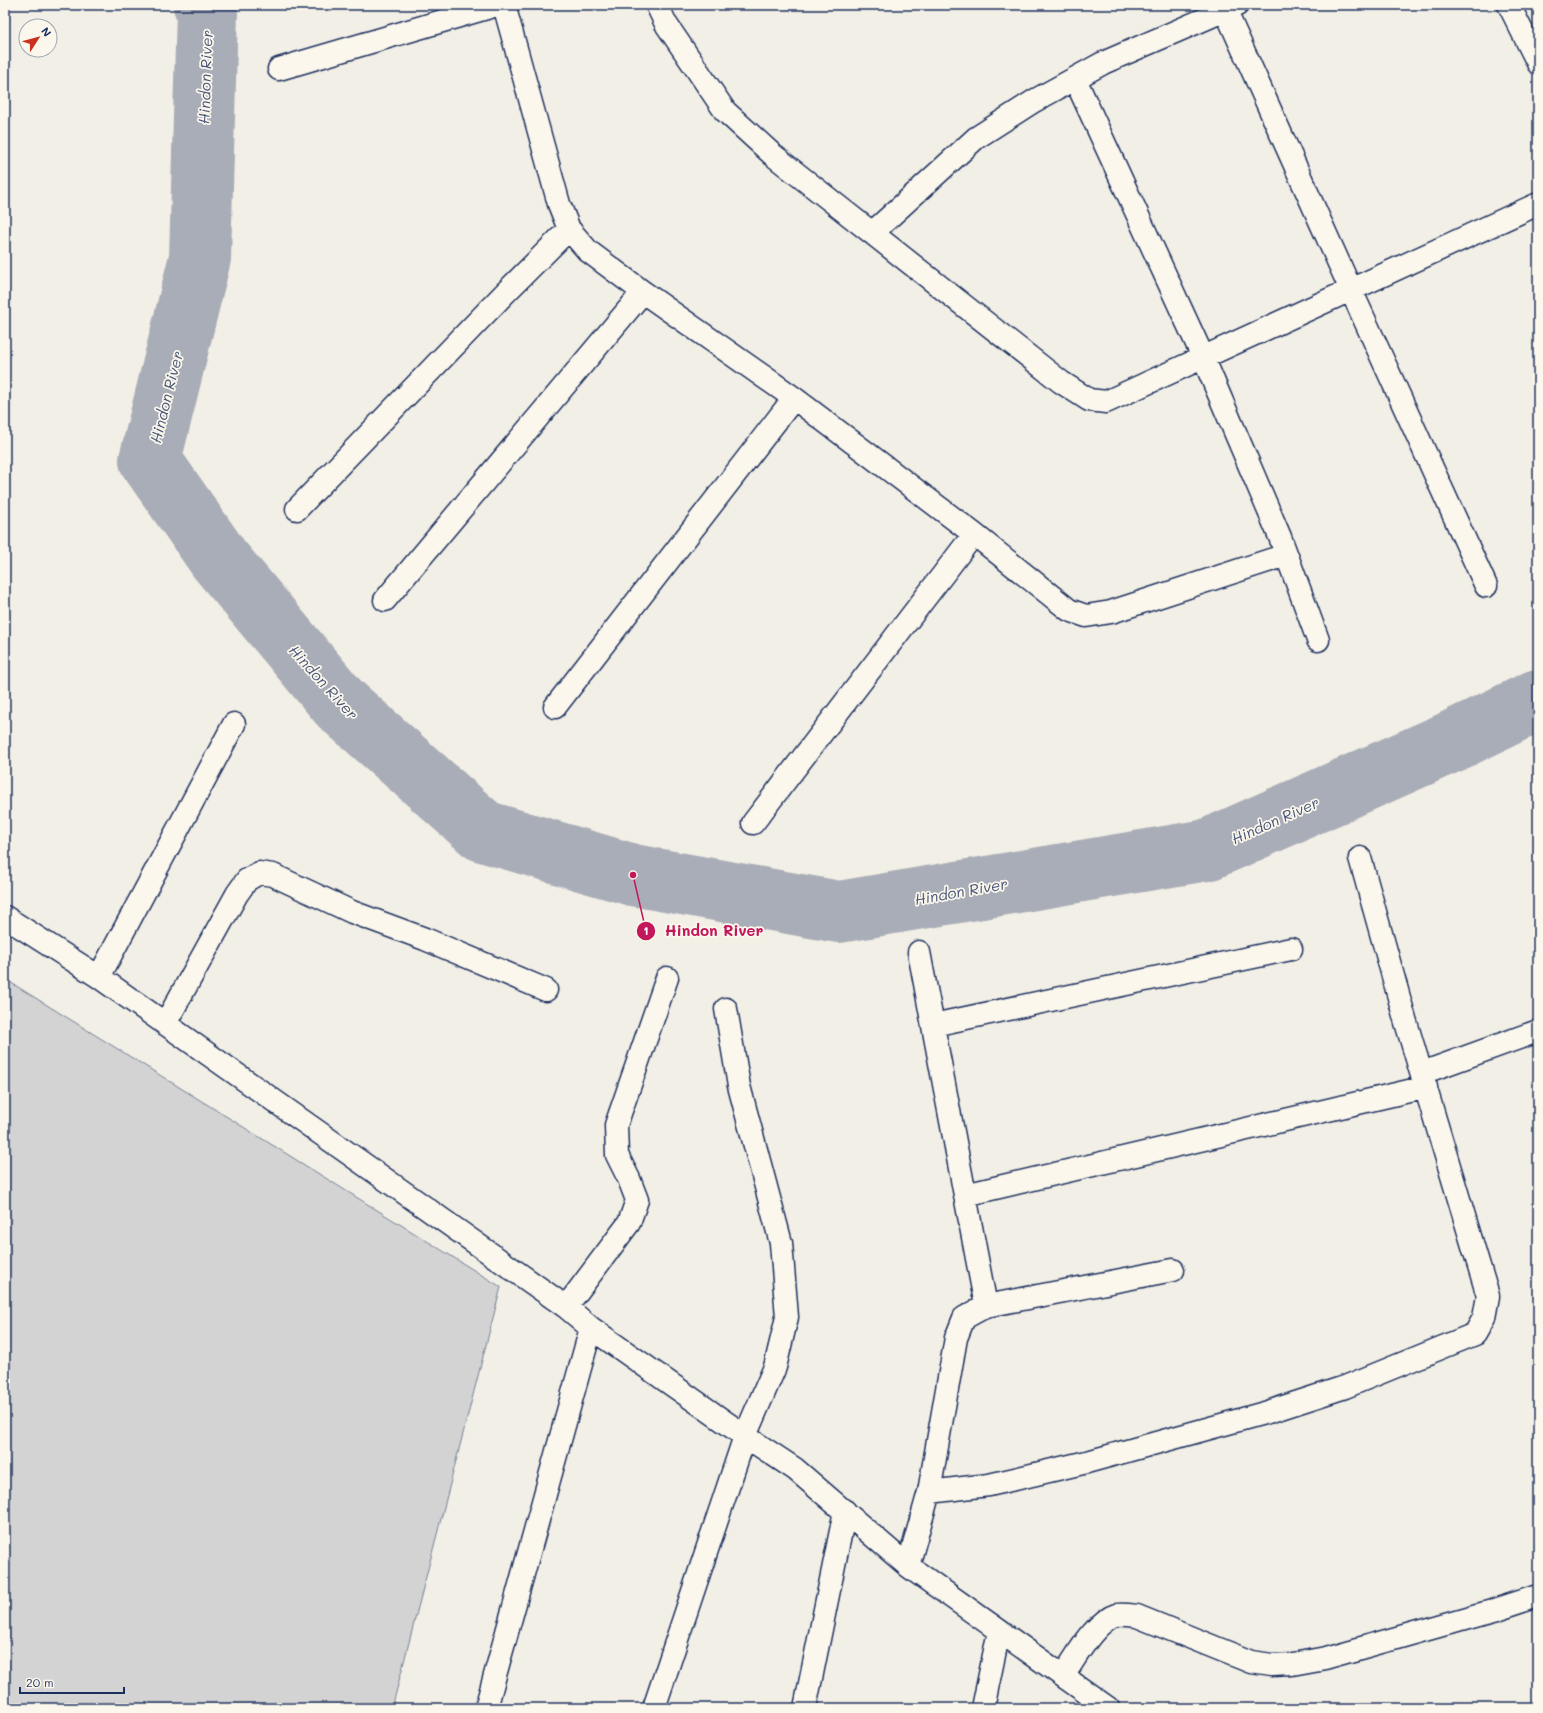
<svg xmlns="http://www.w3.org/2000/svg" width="1543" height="1713" viewBox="0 0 1543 1713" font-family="Mali,sans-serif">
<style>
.green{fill:#d2d3d2;stroke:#768198}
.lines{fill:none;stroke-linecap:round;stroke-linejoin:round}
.river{stroke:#a9adb7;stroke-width:62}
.minor-casing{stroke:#1b2f5e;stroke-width:25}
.minor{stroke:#fbf7ec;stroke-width:22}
.labels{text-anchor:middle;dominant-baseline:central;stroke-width:3.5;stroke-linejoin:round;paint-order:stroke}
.water-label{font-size:15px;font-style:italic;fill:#465579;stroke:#fbf7ec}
.leader{fill:none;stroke:#c2185b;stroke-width:1.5}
.callout-dot{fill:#c2185b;stroke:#fbf7ec;stroke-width:1.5}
.mark-label{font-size:12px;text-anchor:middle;font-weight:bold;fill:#fff}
.callout-label{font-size:15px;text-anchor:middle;font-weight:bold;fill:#c2185b;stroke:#fbf7ec;stroke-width:3.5;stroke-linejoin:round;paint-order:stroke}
</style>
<rect width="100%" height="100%" fill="#f2efe6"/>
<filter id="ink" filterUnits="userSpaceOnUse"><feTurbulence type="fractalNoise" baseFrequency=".025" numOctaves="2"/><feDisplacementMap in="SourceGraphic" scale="8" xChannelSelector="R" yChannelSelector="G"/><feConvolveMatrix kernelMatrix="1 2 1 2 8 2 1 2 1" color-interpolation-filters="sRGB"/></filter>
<g filter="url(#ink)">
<path class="green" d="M 5,979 L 501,1287 L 392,1708 L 5,1708 Z"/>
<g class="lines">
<path class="river" d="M 204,5 L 207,11 L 200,258 L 150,460 L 219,559 L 340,704 L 483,831 L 633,875 L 839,912 L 1207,850 L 1451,742 L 1538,700"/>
<defs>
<path id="minor" d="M 504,5 L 559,204 L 569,229 L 588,251 L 643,292 L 794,398 L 974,534 L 1069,610 L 1086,616 L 1111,612 L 1286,555
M 657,5 L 666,24 L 725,111 L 773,155 L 1061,382 L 1089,400 L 1106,402 L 1538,204
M 1223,5 L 1351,290 L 1486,586
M 1509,5 L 1538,63
M 279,69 L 497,5
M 1075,79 L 1203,357 L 1280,537 L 1318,640
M 872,233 L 976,138 L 1034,101 L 1103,63 L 1237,5
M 297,509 L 506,292 L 569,229
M 385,600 L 643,292
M 555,707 L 794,398
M 753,823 L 974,534
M 5,917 L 99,977 L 566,1307 L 591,1328 L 745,1436 L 795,1469 L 908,1566 L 1108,1708
M 919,952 L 986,1306
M 99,977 L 234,724
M 165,1024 L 237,894 L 247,880 L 259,873 L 273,875 L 352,912 L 425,939 L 546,990
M 933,1025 L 1291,949
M 1422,1073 L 1538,1031
M 965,1195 L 1426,1087
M 566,1307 L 629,1223 L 637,1200 L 629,1179 L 617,1155 L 616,1125 L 667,978
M 929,1492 L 989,1485 L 1087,1462 L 1268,1412 L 1345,1387 L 1475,1334 L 1484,1318 L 1488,1296 L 1405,1019 L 1360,858
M 908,1566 L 929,1492 L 956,1338 L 964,1318 L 986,1306 L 1173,1270
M 1063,1676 C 1075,1659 1095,1621 1116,1615 C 1123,1614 1130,1615 1137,1616 L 1251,1662 L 1272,1665 L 1293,1664 L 1326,1658 L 1492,1611 L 1538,1596
M 486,1708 L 591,1328
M 654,1708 L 745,1436 L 775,1367 L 787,1317 L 781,1243 L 739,1086 L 726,1009
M 805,1708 L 845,1511
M 983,1708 L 999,1631"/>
</defs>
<use href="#minor" class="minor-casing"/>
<use href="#minor" class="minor"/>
</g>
</g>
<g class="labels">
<g class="water-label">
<text transform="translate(205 77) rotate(-88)">Hindon River</text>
<text transform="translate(166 397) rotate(-76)">Hindon River</text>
<text transform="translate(324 682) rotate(48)">Hindon River</text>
<text transform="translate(1275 820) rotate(-24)">Hindon River</text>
<text transform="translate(961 891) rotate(-10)">Hindon River</text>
</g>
</g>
<path class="leader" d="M633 875L646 931"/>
<g class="callout-dot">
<circle cx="633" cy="875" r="4"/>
<circle cx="646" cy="931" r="10"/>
</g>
<g class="mark-label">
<text x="646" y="935">1</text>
</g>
<g class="callout-label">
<text x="714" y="936">Hindon River</text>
</g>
<rect width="1543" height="1713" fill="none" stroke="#fbf7ec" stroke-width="20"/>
<rect x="10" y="10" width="1523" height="1693" fill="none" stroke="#1b2f5e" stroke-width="1.5" filter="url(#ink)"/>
<g transform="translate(38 38) rotate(54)"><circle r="19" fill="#fbf7ec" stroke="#a1a7b3"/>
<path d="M0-3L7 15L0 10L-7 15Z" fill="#c8321e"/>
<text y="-6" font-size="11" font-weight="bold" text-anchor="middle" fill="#1b2f5e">N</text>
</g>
<path d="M20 1687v6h104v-6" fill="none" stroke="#1b2f5e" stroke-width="2"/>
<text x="26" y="1687" font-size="12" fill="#1b2f5e" stroke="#fbf7ec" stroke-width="3" paint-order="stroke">20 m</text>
</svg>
